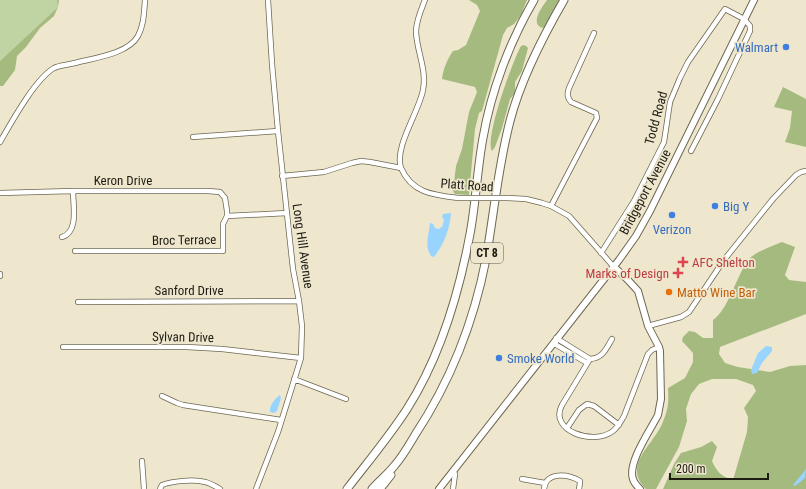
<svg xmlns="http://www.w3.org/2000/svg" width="806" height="489" viewBox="0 0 806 489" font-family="'Roboto Condensed',sans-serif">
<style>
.green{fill:#c0d3a2}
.forest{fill:#a5ba7f}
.water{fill:#98d4fd}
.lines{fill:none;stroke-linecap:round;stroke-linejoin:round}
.minor-casing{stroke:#6d6751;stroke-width:6}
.major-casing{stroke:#6d6751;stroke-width:8}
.highway-casing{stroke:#6d6751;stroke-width:9}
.minor{stroke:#fff;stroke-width:4.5}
.major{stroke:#fff;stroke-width:6}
.highway{stroke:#fff;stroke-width:7}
.minor-bridge-casing{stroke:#6d6751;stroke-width:6;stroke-linecap:butt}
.minor-bridge{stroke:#fff;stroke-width:4.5}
.shop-dot{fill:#3f7fe0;stroke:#eee7ce;stroke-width:1.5}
.health-dot{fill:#e0444e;stroke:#eee7ce;stroke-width:1.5}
.food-dot{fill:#e8710a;stroke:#eee7ce;stroke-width:1.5}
.labels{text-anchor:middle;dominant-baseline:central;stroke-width:3.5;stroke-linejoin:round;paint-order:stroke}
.shield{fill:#eee7ce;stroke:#5c584b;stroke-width:1}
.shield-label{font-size:12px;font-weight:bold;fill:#1e1b13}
.shop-label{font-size:13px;fill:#366cbe;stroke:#eee7ce;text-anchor:start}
.street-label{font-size:13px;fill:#1e1b13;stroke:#eee7ce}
.health-label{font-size:13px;fill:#be3a42;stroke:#eee7ce;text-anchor:start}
.food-label{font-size:13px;fill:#c56008;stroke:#eee7ce;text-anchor:start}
</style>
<rect width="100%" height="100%" fill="#eee7ce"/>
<path class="green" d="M 0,0 L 57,0 L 58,7 L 0,61 Z"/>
<path class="forest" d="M 57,0 L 59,0 L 58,7 L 54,16 L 40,28 L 26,47 L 17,56 L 15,70 L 3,86 L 0,86 L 0,61 L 58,7 Z
M 469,0 L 527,0 L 521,15 L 514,24 L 507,28 L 503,35 L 482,111 L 479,113 L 475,129 L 469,195 L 455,194 L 453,191 L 456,166 L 462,149 L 469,112 L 477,92 L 475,87 L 442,79 C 443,69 448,58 453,51 L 458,50 L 466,45 L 480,11 L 477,5 Z
M 547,0 L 560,0 L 546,25 L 543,28 C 529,24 542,7 547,0 Z
M 524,45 L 526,46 L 528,48 L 522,71 L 515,82 L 515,93 L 510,99 L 502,128 L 495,147 L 492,151 C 484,139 513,60 521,46 Z
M 783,87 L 806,99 L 806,147 L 785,142 L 790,128 L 792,111 L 774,107 Z
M 782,242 L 795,247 L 785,275 L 789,280 L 806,282 L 806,314 L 720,347 L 719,354 L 725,363 L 738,367 L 770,372 L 790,366 L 806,365 L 806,489 L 663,489 L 674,464 L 681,453 L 701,447 L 712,441 L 717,447 L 712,461 C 717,472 721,476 733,480 L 747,432 L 748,417 L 744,408 L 756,391 L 753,385 L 736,379 L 712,379 L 699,384 L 691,394 L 686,409 L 687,421 L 679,447 L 656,489 L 646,489 C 622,466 652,446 662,424 C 668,410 669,403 668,388 L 685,378 L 693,362 L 693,353 L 682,341 L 683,337 L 689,331 L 695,332 L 703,338 L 713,338 L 713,320 C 729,309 736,276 749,259 C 755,252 773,246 782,242 Z"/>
<path class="water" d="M 451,213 C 450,229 444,244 434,257 L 431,256 C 424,246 429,234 430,223 L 433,224 L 435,228 L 438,229 L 442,227 L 444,220 L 442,217 L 443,214 Z
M 766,346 L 772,347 L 772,351 L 762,363 L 757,373 L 752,374 L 751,370 L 758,353 Z
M 280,395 L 281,398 L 277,411 L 274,413 L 270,412 C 269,406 275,398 280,395 Z
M 806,469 L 805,478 L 795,486 L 793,485 Z"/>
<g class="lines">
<defs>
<path id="minor" d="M 193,137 L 278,131
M 0,142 C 11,123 35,79 54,68 C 60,65 68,65 75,63 C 94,58 128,54 138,36 C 144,25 144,12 145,0
M 401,168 C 394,147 419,112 423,90 C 427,70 417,52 416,32 C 416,21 421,10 425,0
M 282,176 L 324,172 L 352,163 L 361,161 L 370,162 L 401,168 C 412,193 433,195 458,198
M 0,193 L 73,191 L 208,191 L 220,192 L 225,198 L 227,211 L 227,216 L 223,224 L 223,251 L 75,251
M 508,198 L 526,199 L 542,203 L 551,206 L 569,216 L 613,266
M 551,206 L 597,118 L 596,113 L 571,102 C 567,97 567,94 569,88 L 594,33
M 227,216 L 287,213
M 62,237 C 79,232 73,205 73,191
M 601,253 L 634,201 L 664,142 L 670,102 L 680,78 L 688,62 L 725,9 L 744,19 L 750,26 L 750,31 L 718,99 L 691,151
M 0,274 L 0,276
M 78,302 L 299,301
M 648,326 L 681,317 L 689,312 L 724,260 L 773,199 L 796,175 L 801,172 L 806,171
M 556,338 L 590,359 C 603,358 606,349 612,339
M 553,343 L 587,363
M 63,347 L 187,347 L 222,349 L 301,358
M 590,359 L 562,405 C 548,431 594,446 613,431 C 618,427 621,421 624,416 L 648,354 L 652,350 L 659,347
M 294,379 L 346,399
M 162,396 L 177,403 L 183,405 L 281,420
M 567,428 L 579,410 L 587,404 L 594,406 L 619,425
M 142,461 L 144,489
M 522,479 L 545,483
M 160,489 L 162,485 C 173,481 194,479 205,482 C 210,483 215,486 220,489
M 256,489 L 278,432 L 301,358 L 302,326 L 299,301 L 293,269 L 278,131 L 272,64 L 268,0
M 453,489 L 455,474 L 453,471
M 544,489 C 546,471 568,474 580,481 L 580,483 L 579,489"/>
<path id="major" d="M 613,266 L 627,279 L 638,291 L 648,326 L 659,347 L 660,351 L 661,399 L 658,415 C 651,429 627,463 633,479 C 634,483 637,486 640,489
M 439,489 L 619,260 L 636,236 L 650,211 L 754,0"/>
<path id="highway" d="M 347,489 C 367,463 389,437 407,409 C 439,359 459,293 470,234 C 476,202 477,170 483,138 C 491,91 510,41 534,0
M 372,489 C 379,481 388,474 395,465 C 403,456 409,445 415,435 C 450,382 474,321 486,259 C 494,213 498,167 510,121 C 521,79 542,38 564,0
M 380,489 L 391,475"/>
</defs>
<use href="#minor" class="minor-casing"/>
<use href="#major" class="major-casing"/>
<use href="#highway" class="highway-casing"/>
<use href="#minor" class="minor"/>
<use href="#major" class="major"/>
<use href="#highway" class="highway"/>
<defs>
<path id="minor-bridge" d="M 458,198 L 508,198"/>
</defs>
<use href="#minor-bridge" class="minor-bridge-casing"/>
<use href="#minor-bridge" class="minor-bridge"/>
</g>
<g class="shop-dot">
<circle cx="786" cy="47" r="4"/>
<circle cx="715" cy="206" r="4"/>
<circle cx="672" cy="215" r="4"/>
<circle cx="499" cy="358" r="4"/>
</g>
<g class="health-dot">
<path d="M681 256h4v4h4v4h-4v4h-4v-4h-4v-4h4z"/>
<path d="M676 267h4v4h4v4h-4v4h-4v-4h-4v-4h4z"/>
</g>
<circle class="food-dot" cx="669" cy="292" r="4"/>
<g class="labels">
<rect class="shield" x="471" y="243" width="32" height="20" rx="3"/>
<g class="shield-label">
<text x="487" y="253">CT 8</text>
</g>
<g class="shop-label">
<text x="778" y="47" text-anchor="end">Walmart</text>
<text x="723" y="206">Big Y</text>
<text x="672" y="229" text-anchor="middle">Verizon</text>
<text x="507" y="358">Smoke World</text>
</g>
<g class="street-label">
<text transform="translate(656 118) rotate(-75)">Todd Road</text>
<text x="123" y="180">Keron Drive</text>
<text transform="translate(467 185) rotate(4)">Platt Road</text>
<text transform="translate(645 192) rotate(-62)">Bridgeport Avenue</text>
<text transform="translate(184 240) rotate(-1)">Broc Terrace</text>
<text transform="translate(303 246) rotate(82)">Long Hill Avenue</text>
<text x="189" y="290">Sanford Drive</text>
<text transform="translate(183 337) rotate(1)">Sylvan Drive</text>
</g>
<g class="health-label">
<text x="692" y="262">AFC Shelton</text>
<text x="669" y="273" text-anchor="end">Marks of Design</text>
</g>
<g class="food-label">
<text x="677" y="292">Matto Wine Bar</text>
</g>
</g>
<path d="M670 473v6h98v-6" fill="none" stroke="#1e1b13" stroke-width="2"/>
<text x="676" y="473" font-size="12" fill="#1e1b13" stroke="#eee7ce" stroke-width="3" paint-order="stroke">200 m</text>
</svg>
